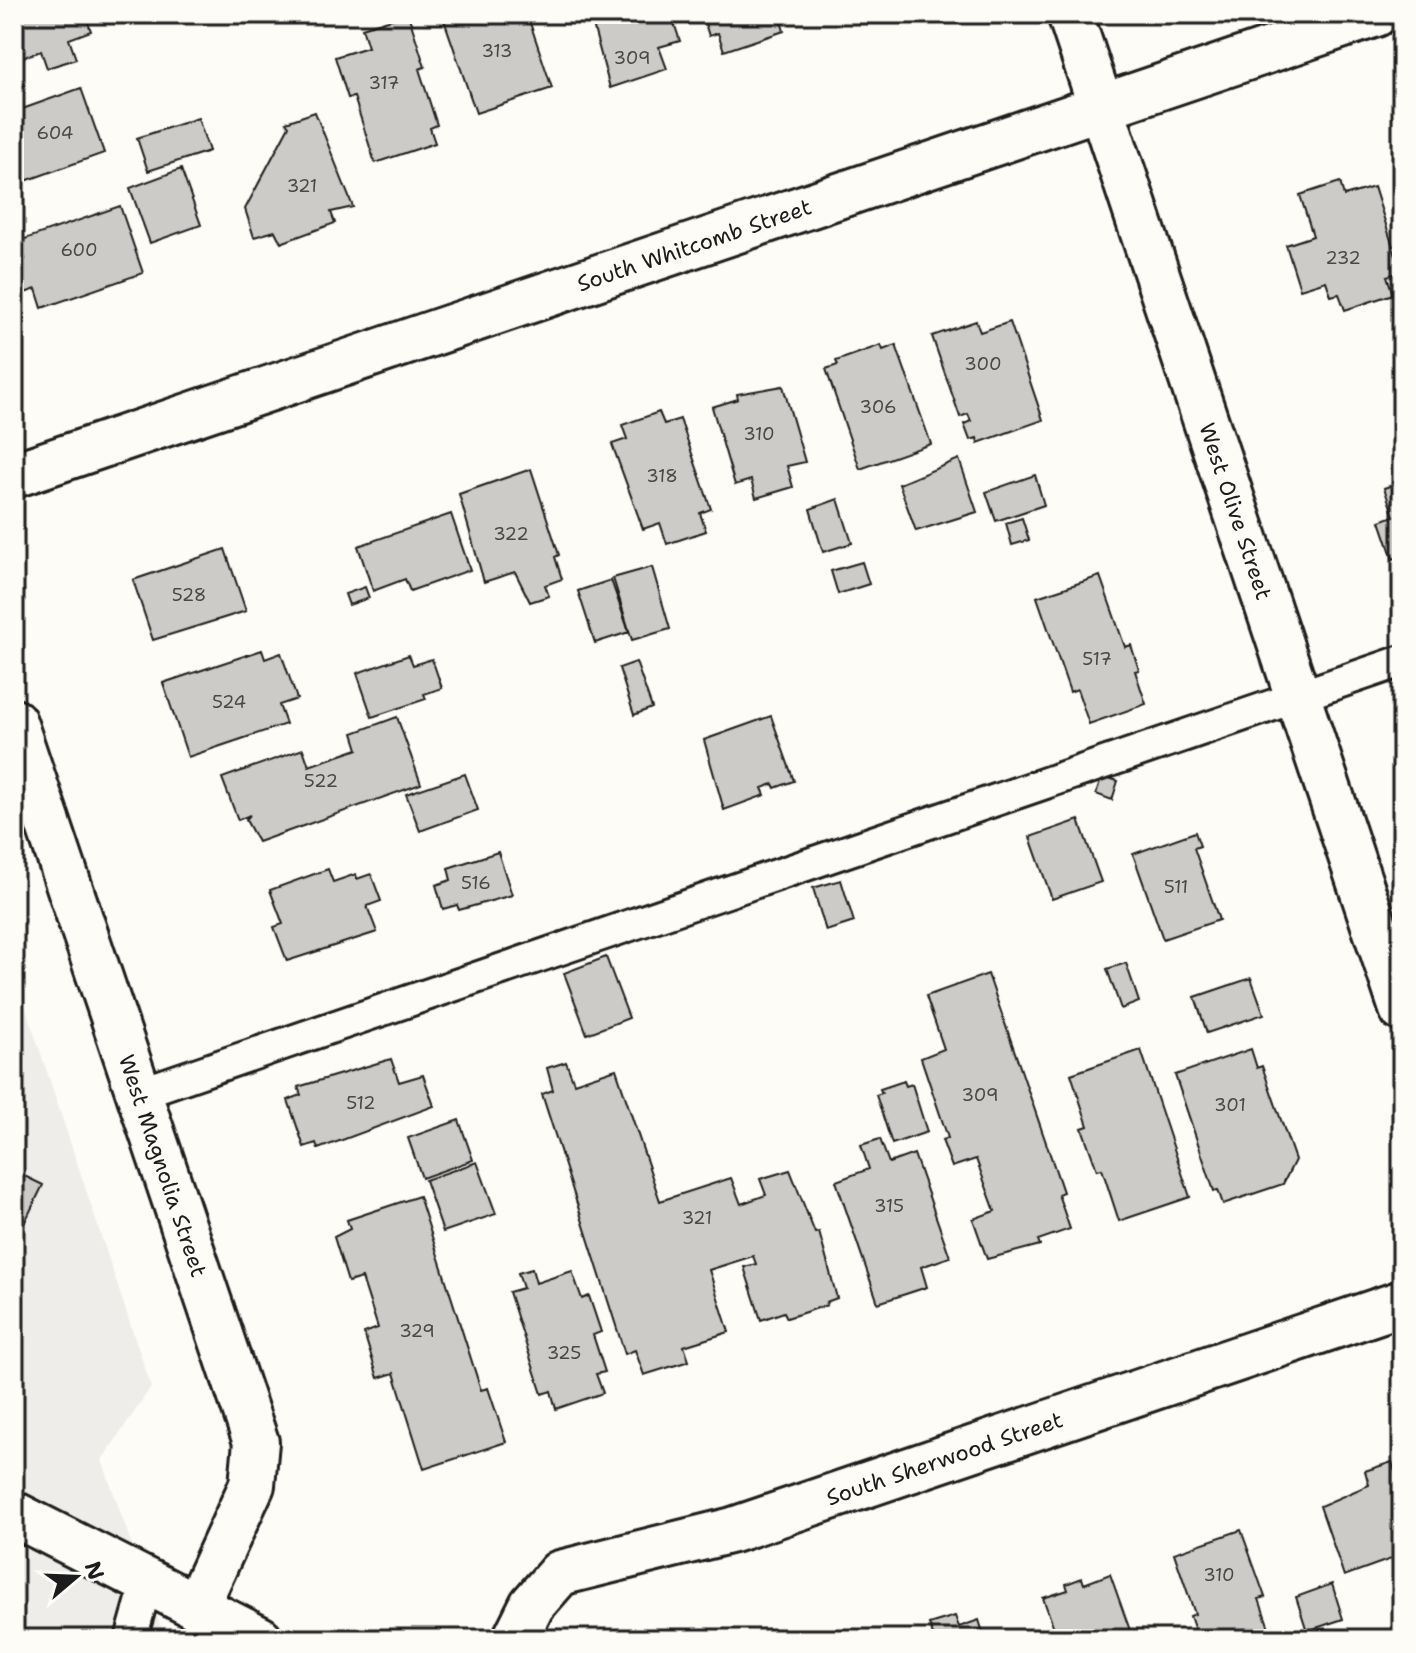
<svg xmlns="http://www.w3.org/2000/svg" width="1416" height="1653" viewBox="0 0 1416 1653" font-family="'Shantell Sans',sans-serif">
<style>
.built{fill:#eeede9}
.building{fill:#cccbc8;stroke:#1c1c1c;stroke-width:2}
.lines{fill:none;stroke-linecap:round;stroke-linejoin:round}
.service-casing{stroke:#1c1c1c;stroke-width:36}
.minor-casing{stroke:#1c1c1c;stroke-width:50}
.service{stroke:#fdfcf7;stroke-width:30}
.minor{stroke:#fdfcf7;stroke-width:44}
.labels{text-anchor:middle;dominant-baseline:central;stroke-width:8;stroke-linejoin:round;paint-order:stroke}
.number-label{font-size:18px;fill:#484847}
.street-label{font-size:22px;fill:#1c1c1c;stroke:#fdfcf7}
</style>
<rect width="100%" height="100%" fill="#fdfcf7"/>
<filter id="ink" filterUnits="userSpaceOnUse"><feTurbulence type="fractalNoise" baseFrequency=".0125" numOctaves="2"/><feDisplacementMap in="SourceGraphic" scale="16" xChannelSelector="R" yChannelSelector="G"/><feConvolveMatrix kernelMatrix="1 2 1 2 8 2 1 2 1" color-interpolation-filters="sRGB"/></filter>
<g filter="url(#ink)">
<path class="built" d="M 14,972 L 151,1387 L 102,1460 L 165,1639 L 14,1639 Z"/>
<path class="building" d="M 14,14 L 85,14 L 91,31 L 69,39 L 76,59 L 47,68 L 41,51 L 14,60 Z
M 408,14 L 425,67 L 419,69 L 437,125 L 430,128 L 435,143 L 375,163 L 354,97 L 348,98 L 335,57 L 368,47 L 362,28 Z
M 442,14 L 527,14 L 552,88 L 476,113 Z
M 590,14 L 671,14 L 680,41 L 659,47 L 667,69 L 610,88 Z
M 702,14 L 779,14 L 784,31 L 724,51 L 718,33 L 709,36 Z
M 81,88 L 104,153 L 14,185 L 14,112 Z
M 315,112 L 353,207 L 331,212 L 335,223 L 281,243 L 275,231 L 254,237 L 245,209 L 289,126 L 286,122 Z
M 198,118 L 209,151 L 148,171 L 137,138 Z
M 181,169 L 201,225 L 150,243 L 130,188 Z
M 1340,182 L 1344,196 L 1374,187 L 1401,272 L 1387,276 L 1393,294 L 1345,310 L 1339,294 L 1331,296 L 1326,281 L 1300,289 L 1286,245 L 1313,236 L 1300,195 Z
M 120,206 L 143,273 L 42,308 L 36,289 L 22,294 L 14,270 L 14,263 L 25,259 L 19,241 Z
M 1402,315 L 1402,337 L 1395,318 Z
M 976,321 L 980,332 L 1010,322 L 1043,420 L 978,443 L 977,438 L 970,440 L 964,424 L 971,421 L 968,414 L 960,417 L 932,336 Z
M 881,345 L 883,350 L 896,345 L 931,444 L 860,469 L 826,369 L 838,365 L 836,361 Z
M 783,386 L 805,462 L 787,466 L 793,487 L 756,498 L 751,480 L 735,485 L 712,407 L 738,399 L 737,394 Z
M 659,412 L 664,424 L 680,419 L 711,509 L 700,513 L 706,531 L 667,544 L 660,523 L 643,529 L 612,444 L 627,439 L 622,425 Z
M 959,459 L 977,512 L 916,531 L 899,484 Z
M 531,469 L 559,555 L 555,557 L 562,579 L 545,585 L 549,596 L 530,602 L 515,572 L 484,582 L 459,494 Z
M 1035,475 L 1044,505 L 996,521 L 986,492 Z
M 1402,482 L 1402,556 L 1393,559 L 1380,521 L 1394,516 L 1384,488 Z
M 838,499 L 852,543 L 823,552 L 810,509 Z
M 451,514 L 470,570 L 410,591 L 405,579 L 373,591 L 358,546 Z
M 1022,518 L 1029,540 L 1012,545 L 1006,523 Z
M 225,549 L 246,611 L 153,640 L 133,580 Z
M 862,562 L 869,584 L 838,594 L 831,571 Z
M 652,567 L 670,629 L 632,640 L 613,578 Z
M 1100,576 L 1125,647 L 1131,645 L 1139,670 L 1135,671 L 1146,704 L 1089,724 L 1077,689 L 1070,692 L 1037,597 Z
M 611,580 L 629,632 L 595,643 L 578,591 Z
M 365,587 L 369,598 L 349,605 L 345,594 Z
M 262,650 L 265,659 L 281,653 L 297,699 L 279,705 L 286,724 L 188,757 L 163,683 Z
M 409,655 L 413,665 L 432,659 L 442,688 L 424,694 L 426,699 L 372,717 L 357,673 Z
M 636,662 L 652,708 L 634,715 L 619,668 Z
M 771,716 L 794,781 L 775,788 L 773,784 L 762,788 L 765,795 L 724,810 L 704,740 Z
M 397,717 L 421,784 L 258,842 L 246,820 L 250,815 L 238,820 L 222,778 L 303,749 L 309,766 L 358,749 L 353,733 Z
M 465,774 L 478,810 L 420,831 L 406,794 Z
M 1102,776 L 1118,781 L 1112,800 L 1096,794 Z
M 1079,820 L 1101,882 L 1052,899 L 1030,837 Z
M 1195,832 L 1200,846 L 1194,848 L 1219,920 L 1163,939 L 1133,854 Z
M 498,852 L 512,895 L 459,910 L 457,905 L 443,909 L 436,885 L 451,880 L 448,868 Z
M 328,869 L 333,882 L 356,874 L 357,879 L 371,874 L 381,901 L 367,906 L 377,932 L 287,961 L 274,927 L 283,924 L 270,890 Z
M 841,880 L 854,922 L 826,931 L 813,888 Z
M 606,957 L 629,1018 L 587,1034 L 564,973 Z
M 1126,963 L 1139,1002 L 1121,1009 L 1107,969 Z
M 988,974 L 1063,1192 L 1058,1194 L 1070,1229 L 1038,1240 L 1040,1245 L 987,1259 L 973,1219 L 995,1211 L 976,1159 L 952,1167 L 942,1140 L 948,1138 L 921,1058 L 944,1049 L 926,996 Z
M 1251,978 L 1264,1014 L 1207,1033 L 1195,997 Z
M 1251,1049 L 1257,1068 L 1262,1066 L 1295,1160 L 1283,1184 L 1223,1204 L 1218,1190 L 1214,1191 L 1175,1075 Z
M 1141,1050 L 1190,1197 L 1119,1221 L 1102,1169 L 1097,1170 L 1082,1128 L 1088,1126 L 1071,1074 Z
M 391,1059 L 399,1082 L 423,1075 L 434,1106 L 318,1149 L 316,1143 L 304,1147 L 288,1100 L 301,1095 L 298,1087 Z
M 566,1062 L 574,1083 L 616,1069 L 660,1201 L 731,1178 L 741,1204 L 766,1195 L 760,1179 L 790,1170 L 815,1233 L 819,1232 L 837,1298 L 826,1302 L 827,1305 L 787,1318 L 784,1312 L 761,1320 L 744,1267 L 756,1264 L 753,1256 L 709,1270 L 729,1332 L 684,1346 L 689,1361 L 644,1375 L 635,1350 L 625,1354 L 542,1094 L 553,1090 L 547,1068 Z
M 904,1081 L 906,1086 L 912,1084 L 927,1132 L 892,1144 L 876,1095 L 882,1093 L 880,1089 Z
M 459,1120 L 473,1160 L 422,1178 L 408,1138 Z
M 880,1139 L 889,1163 L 914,1154 L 950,1257 L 921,1267 L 927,1287 L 878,1303 L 836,1181 L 869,1169 L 861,1145 Z
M 477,1162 L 496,1214 L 443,1232 L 425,1180 Z
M 14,1171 L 43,1185 L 14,1244 Z
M 419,1196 L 481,1390 L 488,1388 L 506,1442 L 424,1469 L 394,1373 L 378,1378 L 364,1333 L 378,1328 L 362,1278 L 348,1282 L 334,1237 L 350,1229 L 347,1220 Z
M 532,1269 L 536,1283 L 572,1271 L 582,1299 L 589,1296 L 601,1332 L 593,1335 L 605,1372 L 596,1374 L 603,1393 L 556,1409 L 551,1391 L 542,1394 L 509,1292 L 523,1288 L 518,1273 Z
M 1392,1462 L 1396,1475 L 1402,1473 L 1402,1555 L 1344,1576 L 1320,1506 L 1369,1485 L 1365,1471 Z
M 1241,1530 L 1265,1597 L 1259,1599 L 1269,1628 L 1237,1639 L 1198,1639 L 1190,1616 L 1195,1614 L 1174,1553 Z
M 1110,1574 L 1133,1639 L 1058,1639 L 1043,1598 L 1068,1590 L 1066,1584 L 1082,1578 L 1084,1584 Z
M 1332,1584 L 1343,1619 L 1307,1631 L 1296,1597 Z
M 955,1616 L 959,1627 L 979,1620 L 985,1639 L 922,1639 L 933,1635 L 929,1624 Z
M 1402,1629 L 1402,1639 L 1384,1639 L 1394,1635 L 1393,1632 Z"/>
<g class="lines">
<defs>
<path id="service" d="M 137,1094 L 1402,661
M 131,1639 L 147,1582"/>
<g id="minor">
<path id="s1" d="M 1070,14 L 1402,1009"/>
<path id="s2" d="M 14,475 L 1376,14"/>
<path id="s3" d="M 14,722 L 256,1442 L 252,1485 L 196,1607"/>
<path d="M 14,1514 L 260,1639"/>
<path id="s4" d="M 515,1639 L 532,1605 L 560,1573 L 733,1530 L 1402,1303"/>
</g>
</defs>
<use href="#service" class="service-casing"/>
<use href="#minor" class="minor-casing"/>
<use href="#service" class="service"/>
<use href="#minor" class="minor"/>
</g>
</g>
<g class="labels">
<g class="number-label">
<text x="497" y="51">313</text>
<text x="632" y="58">309</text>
<text x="384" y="83">317</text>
<text x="55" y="133">604</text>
<text x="302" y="186">321</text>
<text x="79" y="250">600</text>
<text x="1343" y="258">232</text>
<text x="983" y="364">300</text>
<text x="878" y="407">306</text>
<text x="759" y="434">310</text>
<text x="662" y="476">318</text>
<text x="511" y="534">322</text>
<text x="189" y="595">528</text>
<text x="1097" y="659">517</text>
<text x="229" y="702">524</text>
<text x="321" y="781">522</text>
<text x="476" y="883">516</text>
<text x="1176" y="887">511</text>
<text x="980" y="1095">309</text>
<text x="361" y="1103">512</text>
<text x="1230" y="1105">301</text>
<text x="889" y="1206">315</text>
<text x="697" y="1218">321</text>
<text x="417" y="1331">329</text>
<text x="564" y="1353">325</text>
<text x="1219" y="1575">310</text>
</g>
<g class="street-label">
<text stroke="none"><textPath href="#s2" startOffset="718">South Whitcomb Street</textPath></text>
<text stroke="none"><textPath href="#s1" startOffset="524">West Olive Street</textPath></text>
<text stroke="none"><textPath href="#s3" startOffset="468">West Magnolia Street</textPath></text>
<text stroke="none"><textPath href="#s4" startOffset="482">South Sherwood Street</textPath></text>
</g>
</g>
<rect width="1416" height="1653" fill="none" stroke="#fdfcf7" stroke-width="48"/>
<rect x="24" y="24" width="1368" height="1605" fill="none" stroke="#1c1c1c" stroke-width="3" filter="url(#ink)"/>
<g transform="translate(76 1577) rotate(71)" stroke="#fdfcf7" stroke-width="6" paint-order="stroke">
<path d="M0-6L14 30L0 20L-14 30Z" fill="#1c1c1c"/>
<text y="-12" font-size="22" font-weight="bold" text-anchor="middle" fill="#1c1c1c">N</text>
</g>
</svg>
